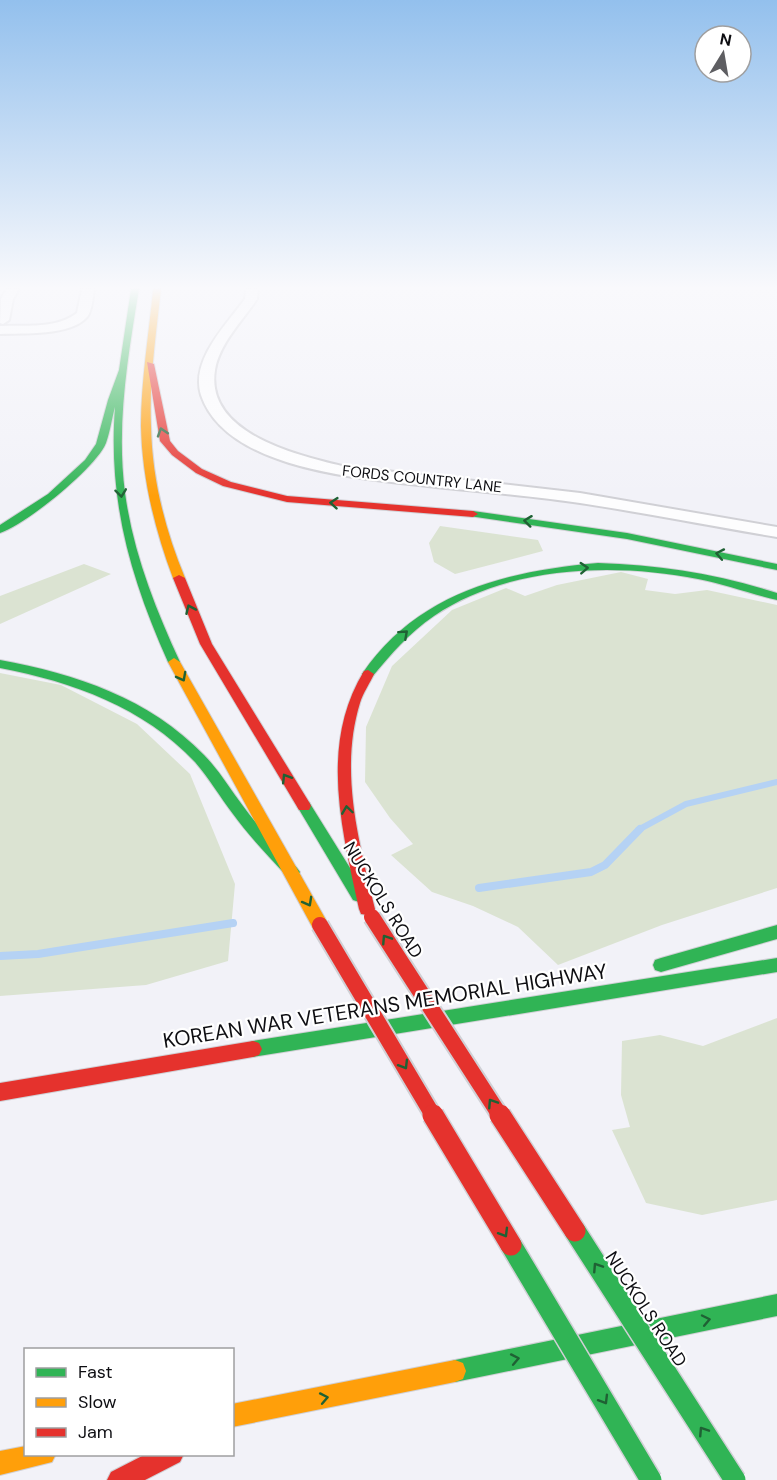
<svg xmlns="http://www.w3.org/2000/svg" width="777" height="1480" viewBox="0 0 777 1480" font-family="'DM Sans',sans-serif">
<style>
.green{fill:#dbe3d2}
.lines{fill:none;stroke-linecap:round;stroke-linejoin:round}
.stream-far1{stroke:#b5d2f4;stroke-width:6}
.stream{stroke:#b5d2f4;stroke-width:8}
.street-casing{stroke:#d0d0d5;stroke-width:4}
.fast-casing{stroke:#d0d0d5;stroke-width:2}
.slow-casing{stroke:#d0d0d5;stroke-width:2}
.jam-casing{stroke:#d0d0d5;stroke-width:2}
.street{fill:#fdfdfe;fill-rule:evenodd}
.fast{fill:#30b455;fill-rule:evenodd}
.slow{fill:#ff9f0a;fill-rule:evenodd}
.jam{fill:#e5322d;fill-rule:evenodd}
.fast-bridge-casing{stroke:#d0d0d5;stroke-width:24;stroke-linecap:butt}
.jam-bridge-far1-casing{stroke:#d0d0d5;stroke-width:20;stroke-linecap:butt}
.jam-bridge-casing{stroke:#d0d0d5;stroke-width:24;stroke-linecap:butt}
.fast-bridge{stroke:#30b455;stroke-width:21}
.jam-bridge-far1{stroke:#e5322d;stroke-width:16}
.jam-bridge{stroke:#e5322d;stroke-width:21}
.oneway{stroke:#1f6134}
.labels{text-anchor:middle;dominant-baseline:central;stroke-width:4.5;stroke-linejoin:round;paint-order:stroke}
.far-street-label{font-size:15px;fill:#0e0e12;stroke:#fff}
.street-label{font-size:18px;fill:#0e0e12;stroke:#fff}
.near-street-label{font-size:21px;fill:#0e0e12;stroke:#fff}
</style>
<rect width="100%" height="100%" fill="#f2f2f8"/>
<path class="green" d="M 440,526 L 538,540 L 543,551 L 455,574 L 434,562 L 429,543 Z
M 84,564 L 111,574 L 0,624 L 0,596 Z
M 621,572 L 648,579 L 645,590 L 675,594 L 707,590 L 777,605 L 777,888 L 662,925 L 558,965 L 518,927 L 473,906 L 432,892 L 391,855 L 413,844 L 390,818 L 365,782 L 366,727 L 392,666 L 452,610 L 506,588 L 525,596 L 557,585 Z
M 0,673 L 61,685 L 137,724 L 190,774 L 235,884 L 228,961 L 146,985 L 0,996 Z
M 777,1018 L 777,1200 L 702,1215 L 646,1203 L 612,1130 L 630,1127 L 621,1095 L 622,1041 L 660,1035 L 703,1046 Z"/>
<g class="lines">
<path class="stream-far1" d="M 638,830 L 686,804 L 777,782"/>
<path class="stream" d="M 479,888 L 591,872 L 605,865 L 640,829
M 0,956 L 38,954 L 233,923"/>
<defs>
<path id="street" d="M 7,289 L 19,289 L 13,299 L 9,320 L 3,324 L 0,323 L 1,299 Z
M 82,289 L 94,289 C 93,297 92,311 87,317 C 71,336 23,333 0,334 L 0,326 C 26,325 56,329 77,313 Z
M 246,289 L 258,289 L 257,299 C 243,320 219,344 215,370 C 205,433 296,455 342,466 L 580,493 L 777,527 L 777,537 C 711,526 646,513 580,503 C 532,496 484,492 436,487 C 369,479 227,472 201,395 C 190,360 227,324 245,299 Z"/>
<path id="fast" d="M 131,289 L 139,289 C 128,356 116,424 125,493 C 133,552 155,608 180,662 L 174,666 L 168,662 C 130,577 108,500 115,407 C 112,418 110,432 106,443 C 96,468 25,525 0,533 L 0,525 L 48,494 L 85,460 L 96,444 L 108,400 L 119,370 Z
M 473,511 L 627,533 L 777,564 L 777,570 L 627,539 L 469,516 L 469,512 Z
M 598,563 C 660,565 718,574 777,593 L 777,600 C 750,594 725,584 698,579 C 612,562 508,566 434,616 C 409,633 391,654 372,677 L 364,677 L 362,674 C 417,593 506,571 598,563 Z
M 0,660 C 76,674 149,698 204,755 C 219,770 230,789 243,806 C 259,828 278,848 297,868 L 300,872 L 297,876 L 292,878 L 287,876 C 268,856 249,836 233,814 C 220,797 209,778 195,762 C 143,707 73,682 0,668 Z
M 304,801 L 309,802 L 365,892 L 367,896 L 365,900 L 359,902 L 353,900 L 297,806 L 299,802 Z
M 777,925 L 777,939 L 661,972 L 655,970 L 653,965 L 655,960 L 661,958 Z
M 777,958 L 777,972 L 253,1057 L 247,1055 L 244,1049 L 247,1043 L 253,1041 Z
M 777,1294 L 777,1316 L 455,1382 L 447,1379 L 444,1371 L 447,1363 L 455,1360 Z"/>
<path id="slow" d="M 153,289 L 161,289 C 156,335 149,381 151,426 C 152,479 165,530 185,578 L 179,581 L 173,578 C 155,530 142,478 141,426 C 141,380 149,334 153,289 Z
M 174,658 L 180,662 L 326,920 L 328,925 L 326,930 L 320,932 L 314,930 L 168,662 Z
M 455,1360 L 463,1363 L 466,1371 L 463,1379 L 455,1382 L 232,1427 L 232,1404 Z
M 26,1446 L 26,1454 L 56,1454 L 52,1462 L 0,1475 L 0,1451 Z"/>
<path id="jam" d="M 147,362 L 154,364 L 170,441 L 178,451 L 202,469 L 231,482 L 287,496 L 473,511 L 478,514 L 473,517 L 287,502 L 223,486 L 196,473 L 172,455 L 160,441 Z
M 179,575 L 185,578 L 212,644 L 309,802 L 311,806 L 309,810 L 299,810 L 200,644 L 173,578 Z
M 368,670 L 374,674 C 370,683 363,693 360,703 C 339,771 359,842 375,909 L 373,914 L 367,915 L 361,914 L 359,909 C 342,830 319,745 364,671 Z
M 253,1041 L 259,1043 L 262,1049 L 259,1055 L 253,1057 L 0,1101 L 0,1083 Z
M 146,1454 L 184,1454 L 180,1462 L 145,1480 L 107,1480 L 111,1472 Z"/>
</defs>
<use href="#street" class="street-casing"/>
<use href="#fast" class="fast-casing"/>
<use href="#slow" class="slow-casing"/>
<use href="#jam" class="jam-casing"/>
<use href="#street" class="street"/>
<use href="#fast" class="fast"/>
<use href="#slow" class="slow"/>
<use href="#jam" class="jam"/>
<defs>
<path id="fast-bridge" d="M 575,1231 L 735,1480
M 511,1245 L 651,1480"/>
<path id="jam-bridge-far1" d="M 372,917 L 501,1117
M 320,925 L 434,1117"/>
<path id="jam-bridge" d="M 433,1115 L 511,1245
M 500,1115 L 575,1231"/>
</defs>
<use href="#fast-bridge" class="fast-bridge-casing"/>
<use href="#jam-bridge-far1" class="jam-bridge-far1-casing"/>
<use href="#jam-bridge" class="jam-bridge-casing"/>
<use href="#fast-bridge" class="fast-bridge"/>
<use href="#jam-bridge-far1" class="jam-bridge-far1"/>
<use href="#jam-bridge" class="jam-bridge"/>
</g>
<defs><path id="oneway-chevron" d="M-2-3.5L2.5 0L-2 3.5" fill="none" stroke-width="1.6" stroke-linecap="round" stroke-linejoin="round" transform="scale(1.5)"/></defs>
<g class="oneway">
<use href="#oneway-chevron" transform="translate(162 432) rotate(-108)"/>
<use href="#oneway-chevron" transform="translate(121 493) rotate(83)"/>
<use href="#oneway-chevron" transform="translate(334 503) rotate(-175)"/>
<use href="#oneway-chevron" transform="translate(528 521) rotate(-173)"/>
<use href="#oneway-chevron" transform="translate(720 554) rotate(-169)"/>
<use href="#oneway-chevron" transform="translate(584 568) rotate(-3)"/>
<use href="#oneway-chevron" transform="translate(190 609) rotate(-114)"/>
<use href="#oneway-chevron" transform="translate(404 634) rotate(-42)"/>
<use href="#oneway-chevron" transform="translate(182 677) rotate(62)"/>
<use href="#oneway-chevron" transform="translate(286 778) rotate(-122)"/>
<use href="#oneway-chevron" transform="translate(347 810) rotate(-98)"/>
<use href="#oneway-chevron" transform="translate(308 902) rotate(61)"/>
<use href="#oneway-chevron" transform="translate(386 939) rotate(-123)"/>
<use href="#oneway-chevron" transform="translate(404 1065) rotate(59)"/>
<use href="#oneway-chevron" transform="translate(492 1103) rotate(-123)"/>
<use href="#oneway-chevron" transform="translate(504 1233) rotate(59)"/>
<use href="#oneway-chevron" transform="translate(597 1267) rotate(-123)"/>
<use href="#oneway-chevron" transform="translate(706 1320) rotate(-12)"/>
<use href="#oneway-chevron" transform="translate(515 1359) rotate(-11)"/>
<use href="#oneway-chevron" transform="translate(324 1398) rotate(-11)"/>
<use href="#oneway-chevron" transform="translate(604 1400) rotate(59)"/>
<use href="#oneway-chevron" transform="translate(703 1431) rotate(-123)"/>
</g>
<linearGradient id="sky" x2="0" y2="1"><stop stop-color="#93c0ed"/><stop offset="0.58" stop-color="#f9f9fc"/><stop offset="1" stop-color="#f9f9fc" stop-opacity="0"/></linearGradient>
<rect width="777" height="496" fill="url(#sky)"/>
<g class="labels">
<g class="far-street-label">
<text transform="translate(422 479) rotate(6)">FORDS COUNTRY LANE</text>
</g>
<g class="street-label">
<text transform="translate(383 900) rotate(58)">NUCKOLS ROAD</text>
<text transform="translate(646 1309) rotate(57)">NUCKOLS ROAD</text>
</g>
<g class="near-street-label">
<text transform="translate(385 1006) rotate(-9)">KOREAN WAR VETERANS MEMORIAL HIGHWAY</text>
</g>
</g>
<rect x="24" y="1348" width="210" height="108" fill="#ffffff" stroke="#9f9fa0" stroke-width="1.5"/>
<rect x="36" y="1368" width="30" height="9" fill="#30b455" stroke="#9f9fa0" stroke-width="1.5"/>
<text x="78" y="1378" font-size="18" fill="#0e0e12">Fast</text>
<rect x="36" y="1398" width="30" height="9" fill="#ff9f0a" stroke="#9f9fa0" stroke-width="1.5"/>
<text x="78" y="1408" font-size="18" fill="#0e0e12">Slow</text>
<rect x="36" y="1428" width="30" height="9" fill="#e5322d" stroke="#9f9fa0" stroke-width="1.5"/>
<text x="78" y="1438" font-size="18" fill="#0e0e12">Jam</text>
<g transform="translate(723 54) rotate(11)"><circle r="28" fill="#ffffff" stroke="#9f9fa0" stroke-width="1.5"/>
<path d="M0-4.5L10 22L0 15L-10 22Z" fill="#5e5e62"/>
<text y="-9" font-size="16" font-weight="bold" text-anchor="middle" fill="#0e0e12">N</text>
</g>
</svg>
